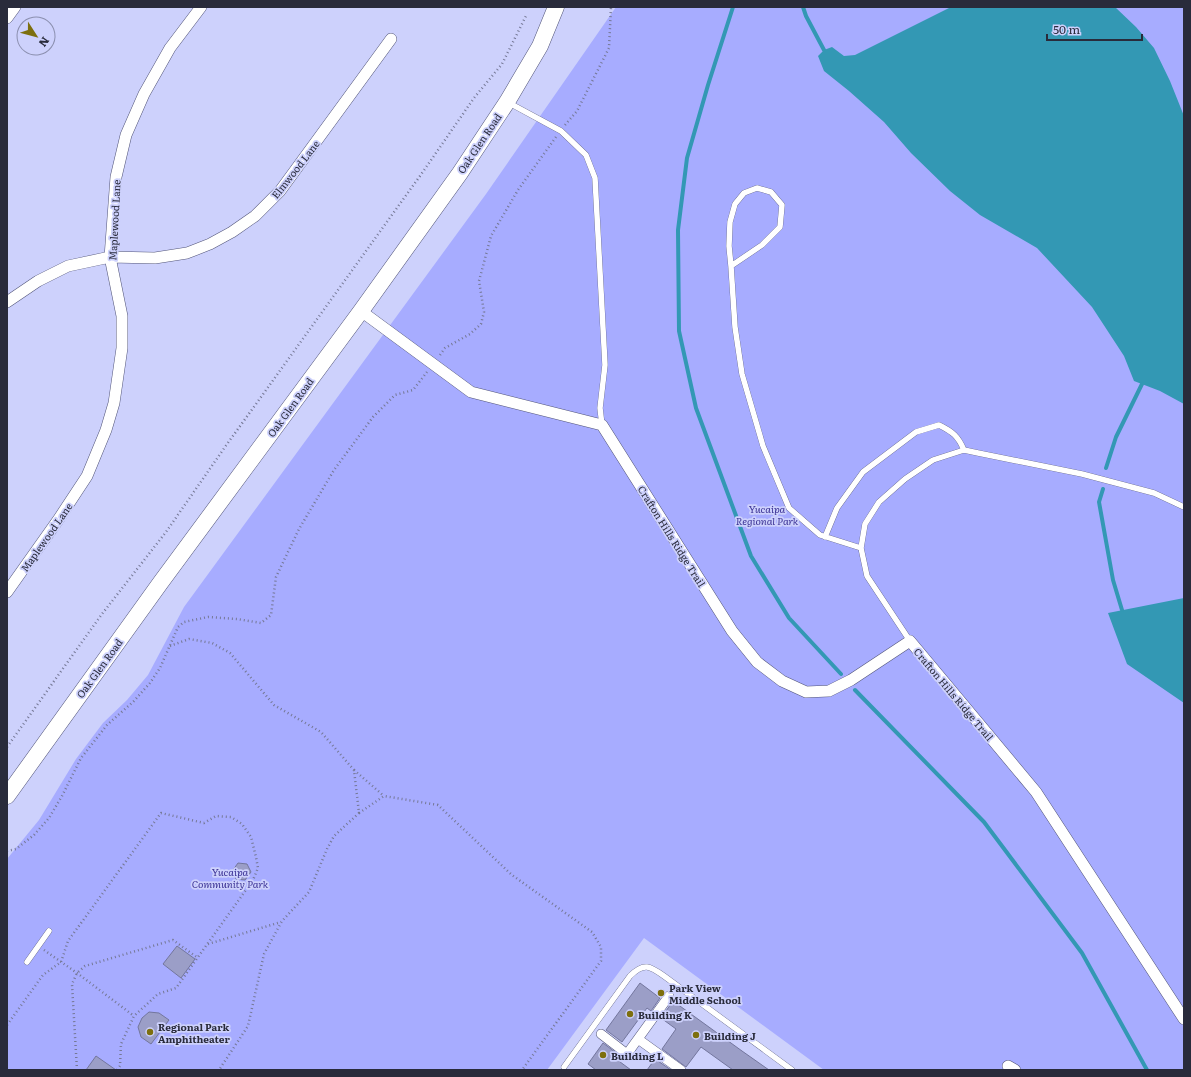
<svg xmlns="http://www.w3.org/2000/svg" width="1191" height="1077" viewBox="0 0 1191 1077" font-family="Literata,serif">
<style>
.green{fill:#a7acff}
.water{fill:#3398b4}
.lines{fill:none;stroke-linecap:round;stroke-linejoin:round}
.stream{stroke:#3398b4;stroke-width:4}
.building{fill:#9b9ec7;stroke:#73769d}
.service-casing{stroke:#525579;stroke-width:6}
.pedestrian-casing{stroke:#525579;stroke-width:10}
.minor-casing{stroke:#525579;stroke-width:12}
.secondary-casing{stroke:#525579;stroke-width:17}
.path{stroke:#757895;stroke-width:2.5;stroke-dasharray:1 3;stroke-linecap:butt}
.service{stroke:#fff;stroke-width:5.5}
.pedestrian{stroke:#fff;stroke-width:9}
.minor{stroke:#fff;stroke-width:11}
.secondary{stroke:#fff;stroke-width:16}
.poi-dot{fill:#7d6f0e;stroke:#cdd1fc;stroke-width:1.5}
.labels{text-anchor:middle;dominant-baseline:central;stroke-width:3.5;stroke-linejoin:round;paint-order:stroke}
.street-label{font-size:10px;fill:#292b3b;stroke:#cdd1fc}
.park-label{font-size:10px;font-style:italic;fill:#3d3496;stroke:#cdd1fc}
.poi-label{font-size:10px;font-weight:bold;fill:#292b3b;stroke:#cdd1fc;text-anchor:start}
</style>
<rect width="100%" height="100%" fill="#cdd1fc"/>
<path class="green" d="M 616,7 L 1184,7 L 1184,1070 L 824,1070 L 644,938 L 547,1070 L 7,1070 L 7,859 L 39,820 L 76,759 L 103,723 L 127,700 L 148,675 L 184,607 L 486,194 Z"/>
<path class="water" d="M 951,7 L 1115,7 L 1136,27 L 1154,48 L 1170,81 L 1184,116 L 1184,404 L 1160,391 L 1134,381 L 1124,356 L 1092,307 L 1037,248 L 980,215 L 950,191 L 911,153 L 884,122 L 849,91 L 824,71 L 818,56 L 824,50 L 832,47 L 844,56 L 855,55 Z
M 1184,598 L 1184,703 L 1127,664 L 1108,613 Z"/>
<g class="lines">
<path class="stream" d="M 733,7 L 708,85 L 687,158 L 678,230 L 679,331 L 696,408 L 751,556 L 789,618 L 841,674
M 803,7 L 806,16 L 824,50
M 1106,468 L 1116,437 L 1142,384
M 1103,489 L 1099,502 L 1113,580 L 1122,610
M 855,690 L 984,822 L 1082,953 L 1147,1070"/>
</g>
<path class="building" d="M 238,863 L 247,864 L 251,872 L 245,880 L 236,879 L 233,870 Z
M 177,946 L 195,959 L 181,978 L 163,964 Z
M 640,983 L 660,998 L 651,1011 L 647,1008 L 622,1042 L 606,1030 Z
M 673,1001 L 742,1051 L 769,1070 L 733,1070 L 701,1047 L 686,1067 L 662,1049 L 676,1029 L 661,1018 Z
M 149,1012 L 159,1013 L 169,1020 L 151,1044 L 141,1037 L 138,1027 L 142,1018 Z
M 603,1043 L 615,1052 L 612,1056 L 631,1070 L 596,1070 L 588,1064 Z
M 96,1056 L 116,1070 L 86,1070 Z
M 655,1059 L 671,1070 L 647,1070 Z"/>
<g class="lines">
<defs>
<path id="service" d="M 509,103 L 561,131 L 586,155 L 595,178 L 605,365 L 600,408 L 602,425
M 731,266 L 762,245 L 780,227 L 782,205 L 771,192 L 757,188 L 744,193 L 735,204 L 730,222 L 729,246 L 731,266 L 735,327 L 742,374 L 763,446 L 789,508 L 820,535 L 861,548
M 825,537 L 837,508 L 863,472 L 916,432 L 939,425 C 953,432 958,436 964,450
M 910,641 L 867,576 L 861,548 L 865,524 L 879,502 L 905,479 L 933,460 L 964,450 L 978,453 L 1082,474 L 1154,493 L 1184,507
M 27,962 L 49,931
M 564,1067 L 630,976 C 644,962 650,966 664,976 L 792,1070"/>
<path id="pedestrian" d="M 601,1034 L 627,1054 L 669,996
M 638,1039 L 681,1070"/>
<path id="minor" d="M 7,18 L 15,7
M 7,302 L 38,281 L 68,266 L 110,257 L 155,258 L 187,253 L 210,244 L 232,232 L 255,216 L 280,191 L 391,39
M 361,311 L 471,392 L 602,425 L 732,631 L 757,662 L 782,681 L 806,692 L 829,691 L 851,680 L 910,641 L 1036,792 L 1184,1019
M 7,592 L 58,520 L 87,476 L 106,430 L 114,403 L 122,348 L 122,316 L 110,257 L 116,177 L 126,135 L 144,94 L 170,48 L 201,7
M 1008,1066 L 1015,1070"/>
<path id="secondary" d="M 7,796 L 161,582 L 361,311 L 460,173 L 507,102 L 540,46 L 556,7"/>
</defs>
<use href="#service" class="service-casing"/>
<use href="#pedestrian" class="pedestrian-casing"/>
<use href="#minor" class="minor-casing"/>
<use href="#secondary" class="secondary-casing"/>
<path class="path" d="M 565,125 L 577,111 L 609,48 L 611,7
M 440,355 L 445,348 L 470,334 L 481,324 L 484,312 L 479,281 L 491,236 L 518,190 L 556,137
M 170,646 L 189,639 L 212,643 L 230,653 L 274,705 L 321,732 L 354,770 L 359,813 L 334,836 L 327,849 L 309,892 L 282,921 L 264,954 L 248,1026 L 219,1070
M 7,747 L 102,614 L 166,532 L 225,447 L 420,176 L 474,98 L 502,64 L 526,16
M 354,770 L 384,796
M 359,813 L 384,796 L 438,805 L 512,875 L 592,932 L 601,947 L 601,961 L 522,1070
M 7,851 L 16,849 L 34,835 L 49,818 L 62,796 L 81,758 L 107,725 L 134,701 L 150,683 L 160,668 L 178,627 L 184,622 L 208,617 L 237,619 L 261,623 L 271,615 L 276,577 L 299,529 L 334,470 L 373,417 L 395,395 L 413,390 L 427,372
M 208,944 L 281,922
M 44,950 L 77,973 L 134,1016
M 7,1025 L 43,975 L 61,962 L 68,941 L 161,813 L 204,823 L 216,816 L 231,817 L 242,824 L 251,837 L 256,857 L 258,868 L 253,880 L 176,988 L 158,994 L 134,1016 L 121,1044 L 120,1066 L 117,1070
M 77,1070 L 72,984 L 77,973 L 85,966 L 173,940 L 198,958"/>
<use href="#service" class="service"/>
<use href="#pedestrian" class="pedestrian"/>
<use href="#minor" class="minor"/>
<use href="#secondary" class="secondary"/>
</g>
<g class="poi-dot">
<circle cx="661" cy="993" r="4"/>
<circle cx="630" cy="1014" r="4"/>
<circle cx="150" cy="1032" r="4"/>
<circle cx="696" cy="1035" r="4"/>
<circle cx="603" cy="1055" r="4"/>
</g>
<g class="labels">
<g class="street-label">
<text transform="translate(479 143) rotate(-56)">Oak Glen Road</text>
<text transform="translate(295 169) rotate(-52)">Elmwood Lane</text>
<text transform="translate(114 220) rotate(-87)">Maplewood Lane</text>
<text transform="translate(290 407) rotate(-54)">Oak Glen Road</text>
<text transform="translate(672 536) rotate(58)">Crafton Hills Ridge Trail</text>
<text transform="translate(46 537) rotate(-55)">Maplewood Lane</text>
<text transform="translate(99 668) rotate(-54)">Oak Glen Road</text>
<text transform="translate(954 694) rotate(50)">Crafton Hills Ridge Trail</text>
</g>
<g class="park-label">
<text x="767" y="508">Yucaipa<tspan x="767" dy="12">Regional Park</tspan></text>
<text x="230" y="871">Yucaipa<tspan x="230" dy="12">Community Park</tspan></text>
</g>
<g class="poi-label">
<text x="669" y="987">Park View<tspan x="669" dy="12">Middle School</tspan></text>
<text x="638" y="1014">Building K</text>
<text x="158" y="1026">Regional Park<tspan x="158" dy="12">Amphitheater</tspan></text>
<text x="704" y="1035">Building J</text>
<text x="611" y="1055">Building L</text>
</g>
</g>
<rect width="1191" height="1077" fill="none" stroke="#292b3b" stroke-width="16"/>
<g transform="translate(36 36) rotate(126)"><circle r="19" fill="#cdd1fc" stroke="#8b8faf"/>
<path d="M0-3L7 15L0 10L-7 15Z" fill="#7d6f0e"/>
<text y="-6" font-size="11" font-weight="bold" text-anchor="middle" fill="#292b3b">N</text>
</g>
<path d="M1047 34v6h95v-6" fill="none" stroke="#292b3b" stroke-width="2"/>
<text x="1053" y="34" font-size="12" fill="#292b3b" stroke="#cdd1fc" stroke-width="3" paint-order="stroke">50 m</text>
</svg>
